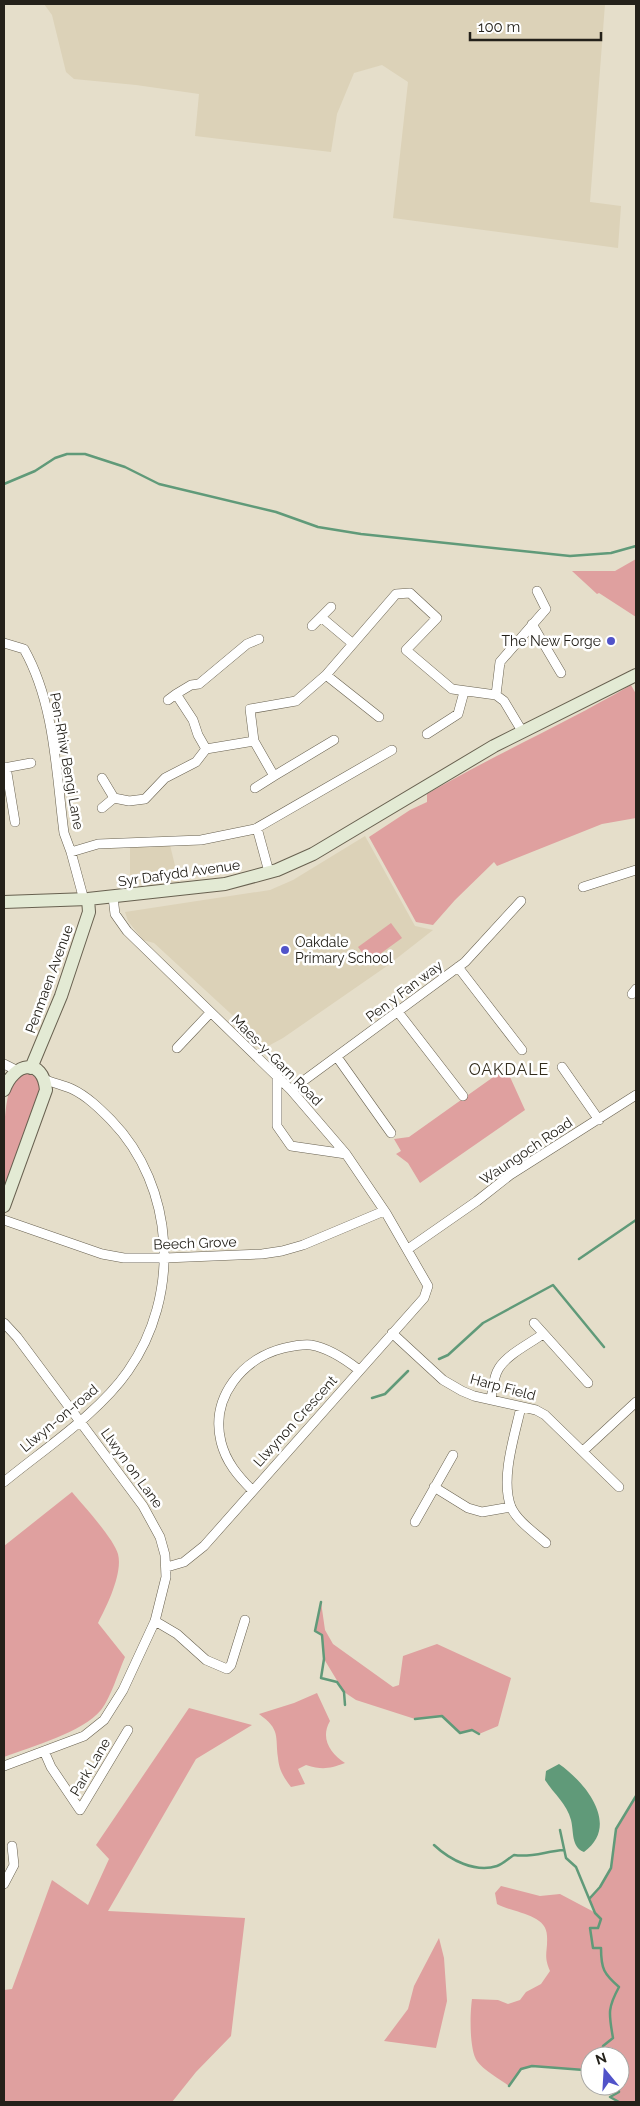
<svg xmlns="http://www.w3.org/2000/svg" width="640" height="2106" viewBox="0 0 640 2106" font-family="Raleway,sans-serif">
<style>
.built{fill:#dcd2b8}
.green{fill:#dfa09f}
.water{fill:#609a79}
.lines{fill:none;stroke-linecap:round;stroke-linejoin:round}
.stream{stroke:#609a79;stroke-width:2.5}
.street-casing{stroke:#686150;stroke-width:10}
.secondary-casing{stroke:#686150;stroke-width:14}
.street{stroke:#fff;stroke-width:9}
.secondary{stroke:#e3ead4;stroke-width:12}
.poi-dot{fill:#5153c9;stroke:#fff;stroke-width:2}
.labels{text-anchor:middle;dominant-baseline:central;stroke-width:5;stroke-linejoin:round;paint-order:stroke}
.poi-label{font-size:14px;fill:#24211a;stroke:#fff;text-anchor:end}
.street-label{font-size:14px;fill:#24211a;stroke:#fff}
.quarter-label{font-size:16px;letter-spacing:1px;fill:#322c1c;stroke:#fff}
</style>
<rect width="100%" height="100%" fill="#e5deca"/>
<path class="built" d="M 44,4 L 605,4 L 590,202 L 621,206 L 618,248 L 393,218 L 408,82 L 382,65 L 354,73 L 337,114 L 331,152 L 195,136 L 199,94 L 136,85 L 74,79 L 66,72 L 52,15 Z
M 365,836 L 415,926 L 433,930 L 387,966 L 283,1038 L 259,1051 L 255,1036 L 154,943 L 143,940 L 128,921 L 125,912 L 270,890 L 293,880 Z
M 170,845 L 179,882 L 130,881 L 130,846 Z"/>
<path class="green" d="M 636,559 L 636,617 L 599,593 L 597,594 L 572,571 L 615,571 Z
M 631,685 L 636,694 L 636,818 L 602,824 L 497,866 L 494,862 L 455,900 L 433,925 L 416,922 L 369,837 L 410,810 L 427,802 L 427,794 C 494,755 564,724 631,685 Z
M 391,923 L 402,938 L 369,962 L 358,947 Z
M 506,1068 L 525,1110 L 420,1183 L 408,1163 L 396,1154 L 401,1151 L 394,1139 L 409,1137 Z
M 27,1073 L 38,1078 L 41,1088 L 4,1195 C 4,1168 0,1095 16,1077 C 19,1074 23,1074 27,1073 Z
M 72,1492 C 83,1505 114,1539 118,1554 C 123,1573 107,1606 98,1623 L 125,1657 C 118,1673 111,1697 101,1710 C 83,1732 31,1747 4,1757 L 4,1546 Z
M 321,1602 L 325,1630 L 333,1644 L 393,1687 L 399,1685 L 403,1656 L 437,1644 L 511,1678 L 498,1726 L 479,1734 L 472,1730 L 460,1733 L 442,1716 L 415,1719 L 356,1700 L 344,1692 L 324,1659 L 322,1635 L 315,1631 Z
M 317,1693 L 330,1721 C 320,1738 330,1753 345,1763 C 328,1769 323,1770 306,1765 L 298,1769 L 305,1784 L 291,1787 C 284,1778 279,1770 278,1758 C 275,1736 281,1730 259,1714 L 294,1703 Z
M 189,1708 L 252,1725 L 196,1759 L 108,1911 L 245,1918 L 231,2036 L 196,2072 L 172,2102 L 4,2102 L 4,1990 L 12,1989 L 52,1880 L 88,1905 L 109,1859 L 96,1845 Z
M 636,1796 L 636,2102 L 619,2102 L 610,2097 L 619,2091 L 620,2056 L 590,2056 L 590,2068 L 584,2070 L 532,2066 L 521,2069 L 509,2086 C 500,2079 483,2070 477,2061 C 469,2049 470,2013 472,1999 L 498,2000 L 508,2004 L 520,2000 L 526,1992 L 541,1984 L 550,1971 C 543,1955 548,1952 547,1936 C 547,1914 513,1913 497,1904 L 495,1893 L 501,1886 L 540,1896 L 560,1894 L 594,1912 L 590,1898 L 600,1887 L 611,1868 L 616,1829 Z
M 439,1938 L 444,1958 L 447,2001 L 436,2048 L 384,2041 L 408,2009 L 414,1986 Z"/>
<path class="water" d="M 559,1764 C 585,1782 621,1825 584,1852 C 571,1847 574,1832 571,1820 C 567,1804 554,1794 545,1780 L 546,1771 Z"/>
<g class="lines">
<path class="stream" d="M 4,484 L 35,471 L 55,458 L 67,454 L 85,454 L 125,467 L 159,484 L 276,512 L 318,527 L 361,534 L 570,556 L 611,553 L 636,546
M 579,1259 L 636,1220
M 439,1359 L 448,1355 L 483,1323 L 553,1285 L 604,1347
M 372,1398 L 385,1394 L 408,1371
M 321,1602 L 315,1631 L 322,1635 L 324,1659 L 321,1678 L 337,1682 L 344,1692 L 345,1705
M 415,1719 L 442,1716 L 460,1733 L 472,1730 L 479,1734
M 560,1830 L 566,1858 L 576,1867 L 595,1913 L 601,1919 L 598,1928 L 590,1928 L 593,1948 L 601,1948 C 601,1969 604,1974 619,1987 C 607,2009 609,2014 613,2038 L 603,2046 L 602,2056
M 434,1845 C 450,1860 475,1873 497,1866 C 503,1864 509,1858 514,1855 C 532,1858 546,1851 564,1850
M 590,1898 L 600,1887 L 611,1868 L 616,1829 L 636,1796
M 509,2086 L 521,2069 L 532,2066 L 584,2070 L 590,2068
M 618,2086 L 619,2092 L 610,2097 L 619,2102"/>
<defs>
<path id="street" d="M 321,617 L 331,607
M 532,624 L 561,673
M 312,626 L 321,617 L 352,643
M 4,643 L 24,649 C 55,704 56,772 64,833 L 71,852 L 84,900
M 326,675 L 379,717
M 176,694 L 191,685 L 199,684 L 247,644 L 259,639
M 496,695 L 500,662 L 546,609 L 537,591
M 168,700 L 176,694 L 193,720 L 198,735 L 206,749
M 427,734 L 458,714 L 464,692
M 254,741 L 274,776 L 334,740
M 206,749 L 254,741 L 250,709 L 296,701 L 326,675 L 396,594 L 410,593 L 437,618 L 406,650 L 452,689 L 496,695 L 504,701 L 522,731
M 6,767 L 15,822
M 4,768 L 31,763
M 102,778 L 114,798 L 129,801 L 145,799 L 165,778 L 196,762 L 206,749
M 255,788 L 274,776
M 102,808 L 114,798
M 257,828 L 269,872
M 71,852 L 98,844 L 201,840 L 255,829 L 392,750
M 583,887 L 636,870
M 113,897 L 115,914 L 127,931 L 291,1090 L 346,1154 L 386,1213 L 428,1286 L 424,1298 L 204,1546 L 184,1562 L 167,1567
M 458,967 L 522,1050
M 632,994 L 636,989
M 398,1012 L 463,1096
M 177,1048 L 210,1013
M 337,1057 L 391,1133
M 4,1064 L 16,1070
M 562,1067 L 599,1120
M 277,1076 L 277,1126 L 291,1146 L 346,1154
M 291,1090 L 465,962 L 521,901
M 4,1220 L 102,1254 L 124,1258 L 165,1258 L 262,1254 L 282,1251 L 303,1245 L 384,1211
M 408,1249 L 477,1201 L 510,1175 L 636,1095
M 4,1323 L 17,1337 L 143,1506 L 160,1537 L 165,1555 L 166,1577 L 155,1621 L 123,1690 L 104,1720 L 84,1736 L 4,1766
M 534,1323 L 588,1383
M 392,1333 L 443,1380 L 462,1391 L 474,1396 L 536,1410 L 545,1415 L 619,1487
M 491,1399 C 493,1389 493,1377 499,1368 C 508,1354 529,1344 543,1334
M 521,1407 C 515,1434 500,1479 511,1507 C 517,1521 535,1533 546,1543
M 583,1451 L 636,1402
M 4,1482 C 44,1449 99,1413 128,1371 C 181,1296 176,1187 111,1120 C 100,1109 87,1096 72,1089 C 63,1085 53,1083 44,1079
M 434,1487 L 468,1508 L 482,1512 L 511,1507
M 252,1490 C 238,1476 226,1462 221,1442 C 210,1397 243,1358 284,1348 C 293,1346 303,1344 311,1345 C 329,1348 345,1359 359,1370
M 415,1522 L 453,1455
M 155,1621 L 177,1634 L 206,1660 L 227,1669 L 231,1665 L 245,1620
M 44,1751 L 51,1767 L 80,1810 L 128,1730
M 4,1884 L 14,1865 L 12,1846"/>
<path id="secondary" d="M 4,902 L 88,899 L 225,884 L 277,870 L 313,854 L 494,746 L 636,675
M 31,1068 L 61,996 L 89,912 L 88,899
M 4,1090 C 14,1062 43,1057 46,1090 L 4,1206"/>
</defs>
<use href="#street" class="street-casing"/>
<use href="#secondary" class="secondary-casing"/>
<use href="#street" class="street"/>
<use href="#secondary" class="secondary"/>
</g>
<g class="poi-dot">
<circle cx="611" cy="641" r="5"/>
<circle cx="285" cy="950" r="5"/>
</g>
<g class="labels">
<g class="poi-label">
<text x="601" y="641">The New Forge</text>
<text x="295" y="942" text-anchor="start">Oakdale<tspan x="295" dy="16">Primary School</tspan></text>
</g>
<g class="street-label">
<text transform="translate(67 761) rotate(80)">Pen-Rhiw Bengi Lane</text>
<text transform="translate(179 873) rotate(-8)">Syr Dafydd Avenue</text>
<text transform="translate(49 979) rotate(-70)">Penmaen Avenue</text>
<text transform="translate(404 991) rotate(-37)">Pen y Fan way</text>
<text transform="translate(277 1060) rotate(45)">Maes-y-Garn Road</text>
<text transform="translate(526 1151) rotate(-34)">Waungoch Road</text>
<text transform="translate(195 1243) rotate(-2)">Beech Grove</text>
<text transform="translate(503 1387) rotate(15)">Harp Field</text>
<text transform="translate(59 1418) rotate(-40)">Llwyn-on-road</text>
<text transform="translate(295 1421) rotate(-48)">Llwynon Crescent</text>
<text transform="translate(132 1468) rotate(54)">Llwyn on Lane</text>
<text transform="translate(90 1767) rotate(-59)">Park Lane</text>
</g>
<g class="quarter-label">
<text x="509" y="1069">OAKDALE</text>
</g>
</g>
<rect width="640" height="2106" fill="none" stroke="#24211a" stroke-width="10"/>
<g transform="translate(605 2071) rotate(342)"><circle r="24" fill="#ffffff" stroke="#a7a6a3"/>
<path d="M0-4L9 19L0 12L-9 19Z" fill="#5153c9"/>
<text y="-8" font-size="14" font-weight="bold" text-anchor="middle" fill="#24211a">N</text>
</g>
<path d="M470 32v8h131v-8" fill="none" stroke="#24211a" stroke-width="2.5"/>
<text x="478" y="32" font-size="15" fill="#24211a" stroke="#ffffff" stroke-width="4" paint-order="stroke">100 m</text>
</svg>
